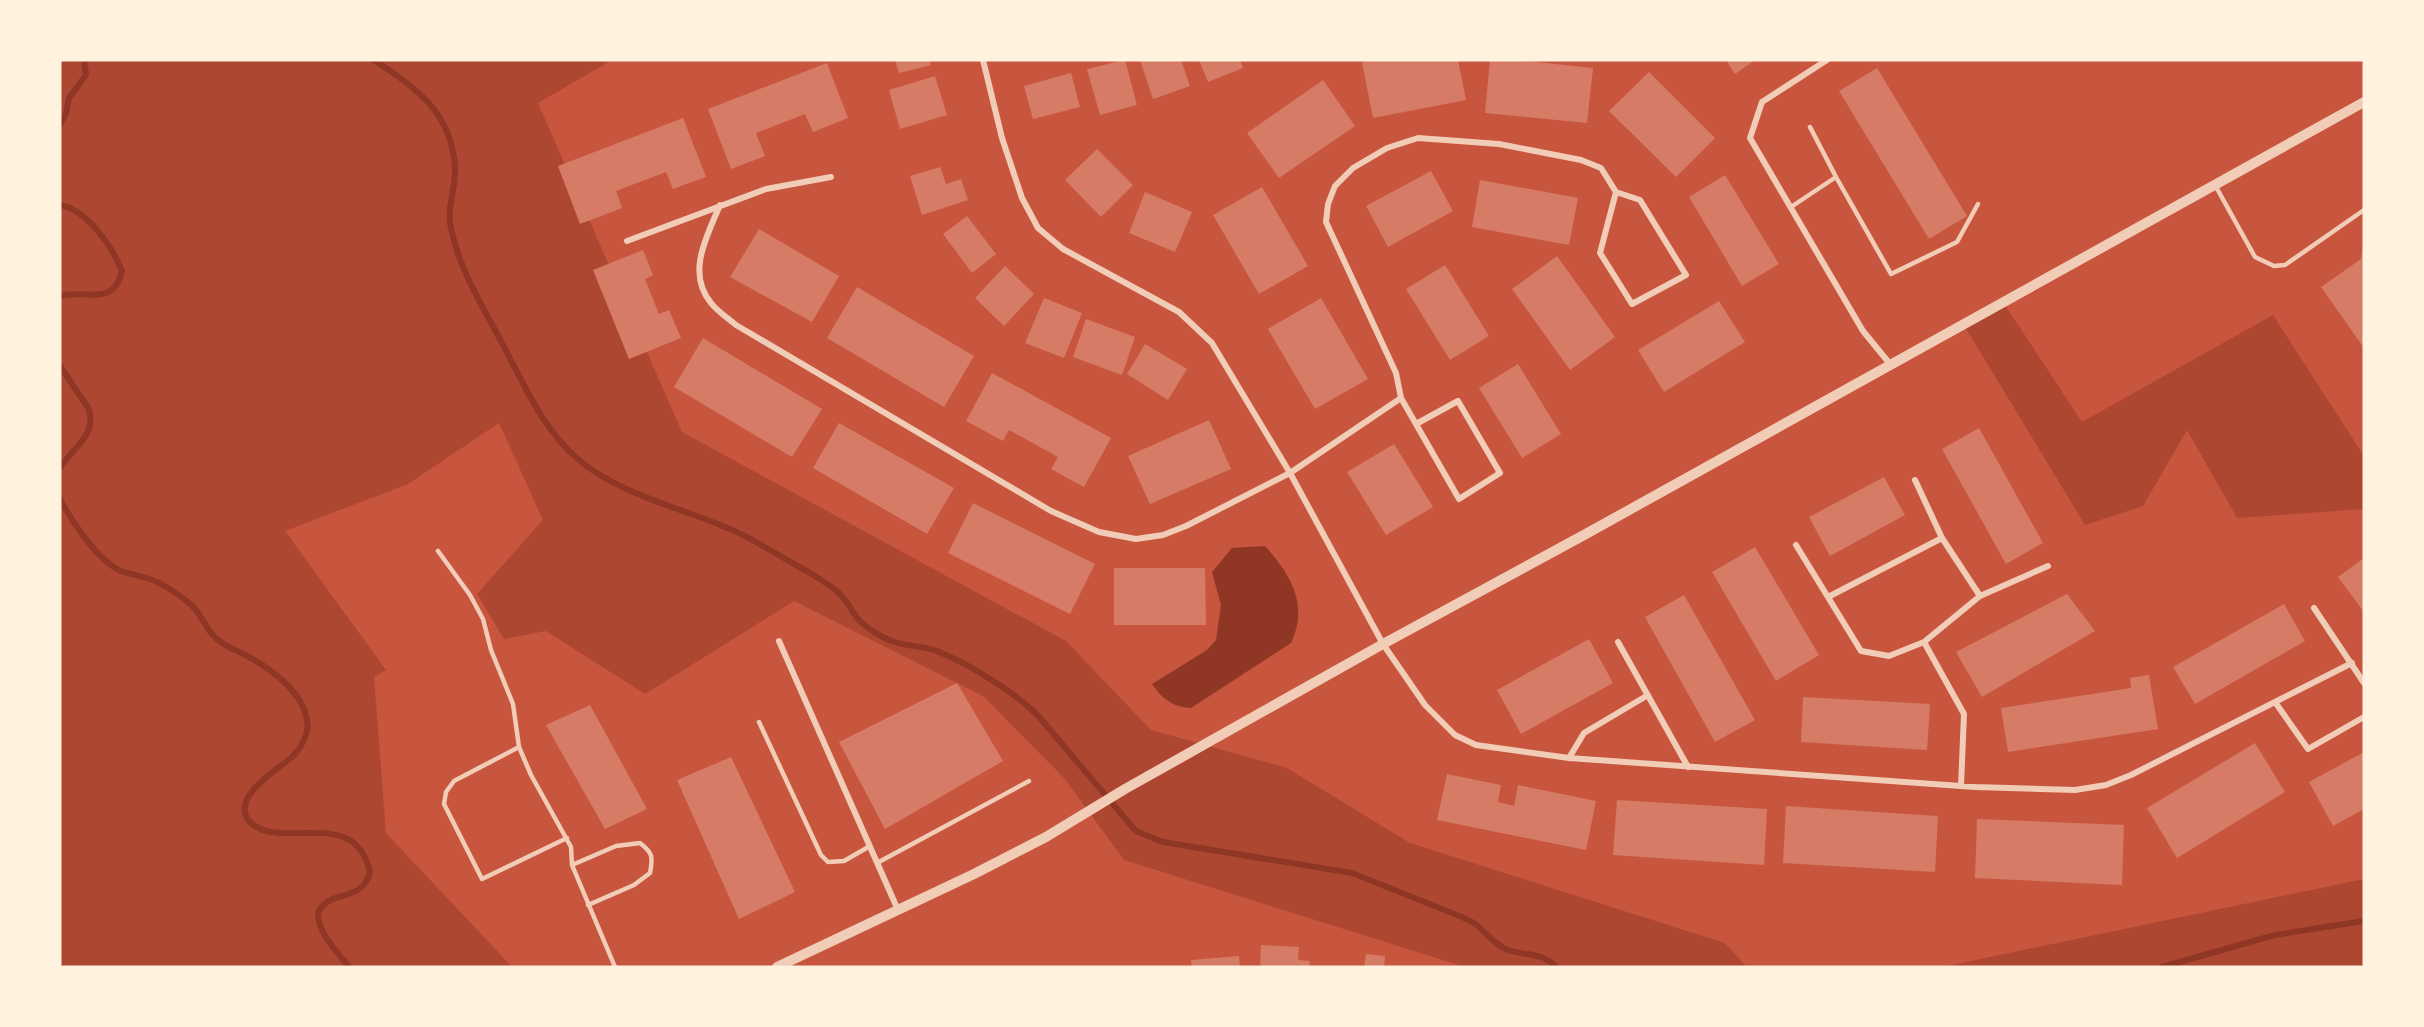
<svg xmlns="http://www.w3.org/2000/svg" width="2424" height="1027" viewBox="0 0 2424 1027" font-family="'Open Sans',sans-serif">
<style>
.green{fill:#ae4732}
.water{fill:#8f3625}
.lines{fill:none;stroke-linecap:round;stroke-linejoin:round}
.stream{stroke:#8f3625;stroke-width:6}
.building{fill:#d67c66}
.service{stroke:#f1ccb7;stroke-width:4.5}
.minor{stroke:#f1ccb7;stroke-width:6}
.tertiary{stroke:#f1ccb7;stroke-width:10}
</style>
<rect width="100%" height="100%" fill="#c8553d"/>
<path class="green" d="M 60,60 L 612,60 L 538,103 L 682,432 L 1066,641 L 1151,730 L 1287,768 L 1410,843 L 1725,943 L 1747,967 L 1465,967 L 1124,860 L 1064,778 L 983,696 L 794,601 L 645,694 L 546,631 L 504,639 L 477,594 L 543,520 L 499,423 L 408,484 L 285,531 L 386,670 L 374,677 L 386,833 L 512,967 L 60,967 Z
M 2001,299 L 2082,422 L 2273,315 L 2364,456 L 2364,509 L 2237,518 L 2187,430 L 2143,506 L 2085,525 L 1962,322 Z
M 2364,879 L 2364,967 L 1942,967 Z"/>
<path class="water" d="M 1265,546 C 1291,575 1309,605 1291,643 L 1191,708 C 1173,707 1162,699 1152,684 L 1207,650 L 1216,640 L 1221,605 L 1212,572 L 1232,548 Z"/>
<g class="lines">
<path class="stream" d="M 374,60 C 416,88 452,112 455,168 C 456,189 446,208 451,228 C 459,269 483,307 502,343 C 524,384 543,430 579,460 C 617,493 684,509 730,529 C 758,541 784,559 810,573 C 820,579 830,585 839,593 C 848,601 852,613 860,621 C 868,629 884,639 895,642 C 908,647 925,645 939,652 C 969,664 1018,694 1040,718 L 1129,823 L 1136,831 L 1163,842 L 1352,873 L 1462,917 C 1468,920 1474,922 1479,927 C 1488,935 1495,945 1508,950 C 1526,956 1542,952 1556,967
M 60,125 L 66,113 L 69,98 L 86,75 L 84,60
M 60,205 C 88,210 112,247 122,271 C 113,308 86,289 60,296
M 60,366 L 89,409 C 97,436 72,448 60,468
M 60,499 C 72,522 98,561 121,571 C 130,574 139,576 147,578 C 163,583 178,594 190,604 C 203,614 206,633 221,642 C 229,648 240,652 249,657 C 268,667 296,688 304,709 C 306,715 309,725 307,731 C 305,741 298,752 291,758 C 277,769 227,800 251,823 C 282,851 355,805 370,872 C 362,904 329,888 318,913 C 318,934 337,951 349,967
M 2162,967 L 2275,935 L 2364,921"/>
</g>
<path class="building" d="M 895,60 L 929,60 L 931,65 L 899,73 Z
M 1125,60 L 1137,105 L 1100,115 L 1087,69 Z
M 1140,60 L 1181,60 L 1190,86 L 1153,99 Z
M 1199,60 L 1240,60 L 1243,68 L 1208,82 Z
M 1372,60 L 1458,60 L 1466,100 L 1373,118 L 1362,62 Z
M 1490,60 L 1518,60 L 1593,68 L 1587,123 L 1485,113 Z
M 1726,60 L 1755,60 L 1735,74 Z
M 827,63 L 848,118 L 813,132 L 805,114 L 756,133 L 765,156 L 731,169 L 708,109 Z
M 1877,68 L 1967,216 L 1929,239 L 1839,91 Z
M 1649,72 L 1715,138 L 1676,177 L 1609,111 Z
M 1071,73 L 1080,107 L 1033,119 L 1024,86 Z
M 935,76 L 947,115 L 900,129 L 889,90 Z
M 1323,80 L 1355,126 L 1279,178 L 1247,133 Z
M 683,118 L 706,177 L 673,189 L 666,172 L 616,191 L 622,208 L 580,224 L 558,166 Z
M 1097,149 L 1133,185 L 1101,217 L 1065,180 Z
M 940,167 L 946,184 L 961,179 L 968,200 L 922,215 L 910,176 Z
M 1431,171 L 1453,211 L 1388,247 L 1366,206 Z
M 1725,175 L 1779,264 L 1742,286 L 1689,197 Z
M 1480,180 L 1578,198 L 1569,245 L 1472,227 Z
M 1262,187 L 1308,266 L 1259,294 L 1213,215 Z
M 1145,192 L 1192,212 L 1175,252 L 1129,233 Z
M 967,216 L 996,254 L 972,273 L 943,234 Z
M 759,229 L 839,276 L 812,322 L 730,277 Z
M 2363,247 L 2364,247 L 2364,348 L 2321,287 L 2361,259 Z
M 643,250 L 653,275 L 645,279 L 659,314 L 669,310 L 681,338 L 629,359 L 593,270 Z
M 1557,256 L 1615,337 L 1570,370 L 1512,289 Z
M 1445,265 L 1489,336 L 1450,360 L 1406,289 Z
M 1005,266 L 1034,294 L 1004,326 L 975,298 Z
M 857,287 L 974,356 L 944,407 L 827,338 Z
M 1044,298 L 1082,313 L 1064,358 L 1025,343 Z
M 1321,298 L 1368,379 L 1315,409 L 1268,329 Z
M 1719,301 L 1745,342 L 1664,392 L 1638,350 Z
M 1086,319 L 1135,337 L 1122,375 L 1073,357 Z
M 703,338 L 822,409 L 792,457 L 674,387 Z
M 1145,344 L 1187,369 L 1168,400 L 1127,374 Z
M 1518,364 L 1561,434 L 1522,458 L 1479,388 Z
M 992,373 L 1111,438 L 1084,487 L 1051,469 L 1058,457 L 1009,430 L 1003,441 L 966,421 Z
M 1209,420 L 1231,469 L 1150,504 L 1128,456 Z
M 839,423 L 954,488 L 927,534 L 813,468 Z
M 1979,428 L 2043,543 L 2006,564 L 1942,449 Z
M 1394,444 L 1433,507 L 1386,535 L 1347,472 Z
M 1884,477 L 1905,515 L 1830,556 L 1809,517 Z
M 973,503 L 1095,564 L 1070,614 L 948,553 Z
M 1755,547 L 1819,655 L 1776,681 L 1712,572 Z
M 2364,558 L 2364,612 L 2338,577 Z
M 1114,568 L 1205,568 L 1206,625 L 1114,625 Z
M 2067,594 L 2095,631 L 1982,697 L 1956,652 Z
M 1684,595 L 1755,720 L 1715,742 L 1645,617 Z
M 2284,604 L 2305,641 L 2195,704 L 2173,667 Z
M 1589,639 L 1613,683 L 1521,734 L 1497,690 Z
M 2149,675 L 2158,729 L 2008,752 L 2001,708 L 2131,688 L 2130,678 Z
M 957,683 L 1003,761 L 885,829 L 839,742 Z
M 1803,697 L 1930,704 L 1927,750 L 1801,742 Z
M 590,705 L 647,809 L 605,829 L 546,725 Z
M 2255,743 L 2285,792 L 2177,858 L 2147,808 Z
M 2364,752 L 2364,809 L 2333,826 L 2309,782 Z
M 731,757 L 795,892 L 739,919 L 677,780 Z
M 1447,774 L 1501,785 L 1498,802 L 1514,806 L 1518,785 L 1596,801 L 1586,850 L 1437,820 Z
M 1617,800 L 1767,809 L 1764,865 L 1613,855 Z
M 1786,806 L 1938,816 L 1935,872 L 1783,863 Z
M 1977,819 L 2124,825 L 2122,885 L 1975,878 Z
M 1261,945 L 1299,947 L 1298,960 L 1310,961 L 1309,967 L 1260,967 Z
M 1366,954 L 1385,956 L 1384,967 L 1364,967 Z
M 1239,956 L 1240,967 L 1192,967 L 1191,960 Z"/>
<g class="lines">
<path class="service" d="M 1810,127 L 1836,177
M 2215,185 L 2255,257 L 2274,266 L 2285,265 L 2364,210
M 1791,207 L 1836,177 L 1891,274 L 1957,242 L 1978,204
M 438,551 L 470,595 L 483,619 L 491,650 L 513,704 L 519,747 L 531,775 L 571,847 L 572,865 L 615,967
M 759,722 L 821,855 L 828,862 L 844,861 L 870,846
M 519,747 L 454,781 L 446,792 L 444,804 L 482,879 L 567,838
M 877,863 L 1029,781
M 572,865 L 616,846 L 640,843 C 653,853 653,857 650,873 L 634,885 L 588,905"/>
<path class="minor" d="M 983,60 L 1002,138 L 1022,198 L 1038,228 L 1063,249 L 1179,312 L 1212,343 L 1290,473 L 1383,644 L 1425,705 L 1455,735 L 1476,745 L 1569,758 L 1975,787 L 2075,790 L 2106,785 L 2131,775 L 2352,663
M 1827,60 L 1762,102 L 1750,138 L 1863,331 L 1890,364
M 720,205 C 707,236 686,273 711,303 C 718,312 728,318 736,325 L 1051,511 L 1099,532 L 1136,539 L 1163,535 L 1186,526 L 1290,473 L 1401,398 L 1396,373 L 1326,222 L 1328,204 L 1335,186 L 1353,168 L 1387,148 L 1418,138 L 1499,144 L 1581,160 L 1601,168 L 1616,192 L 1600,253 L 1632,304 L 1686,275 L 1640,200 L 1616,192
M 627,241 L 766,189 L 831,177
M 1401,398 L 1459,499 L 1500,473 L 1458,401 L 1416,424
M 1942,538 L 1980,596 L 2048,566
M 1796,545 L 1861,651 L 1889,656 L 1924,642 L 1964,714 L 1961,786
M 1828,597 L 1942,538 L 1915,480
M 2314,608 L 2364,683
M 779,641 L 898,910
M 1618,642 L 1688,767
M 1924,642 L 1980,596
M 2275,702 L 2308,749 L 2364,717
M 1569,758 L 1584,733 L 1648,695"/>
<path class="tertiary" d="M 777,967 L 974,874 L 1046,837 L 1125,789 L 1383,644 L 1584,535 L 2364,102"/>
</g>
<rect width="2424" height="1027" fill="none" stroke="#fff3e0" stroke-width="123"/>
</svg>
